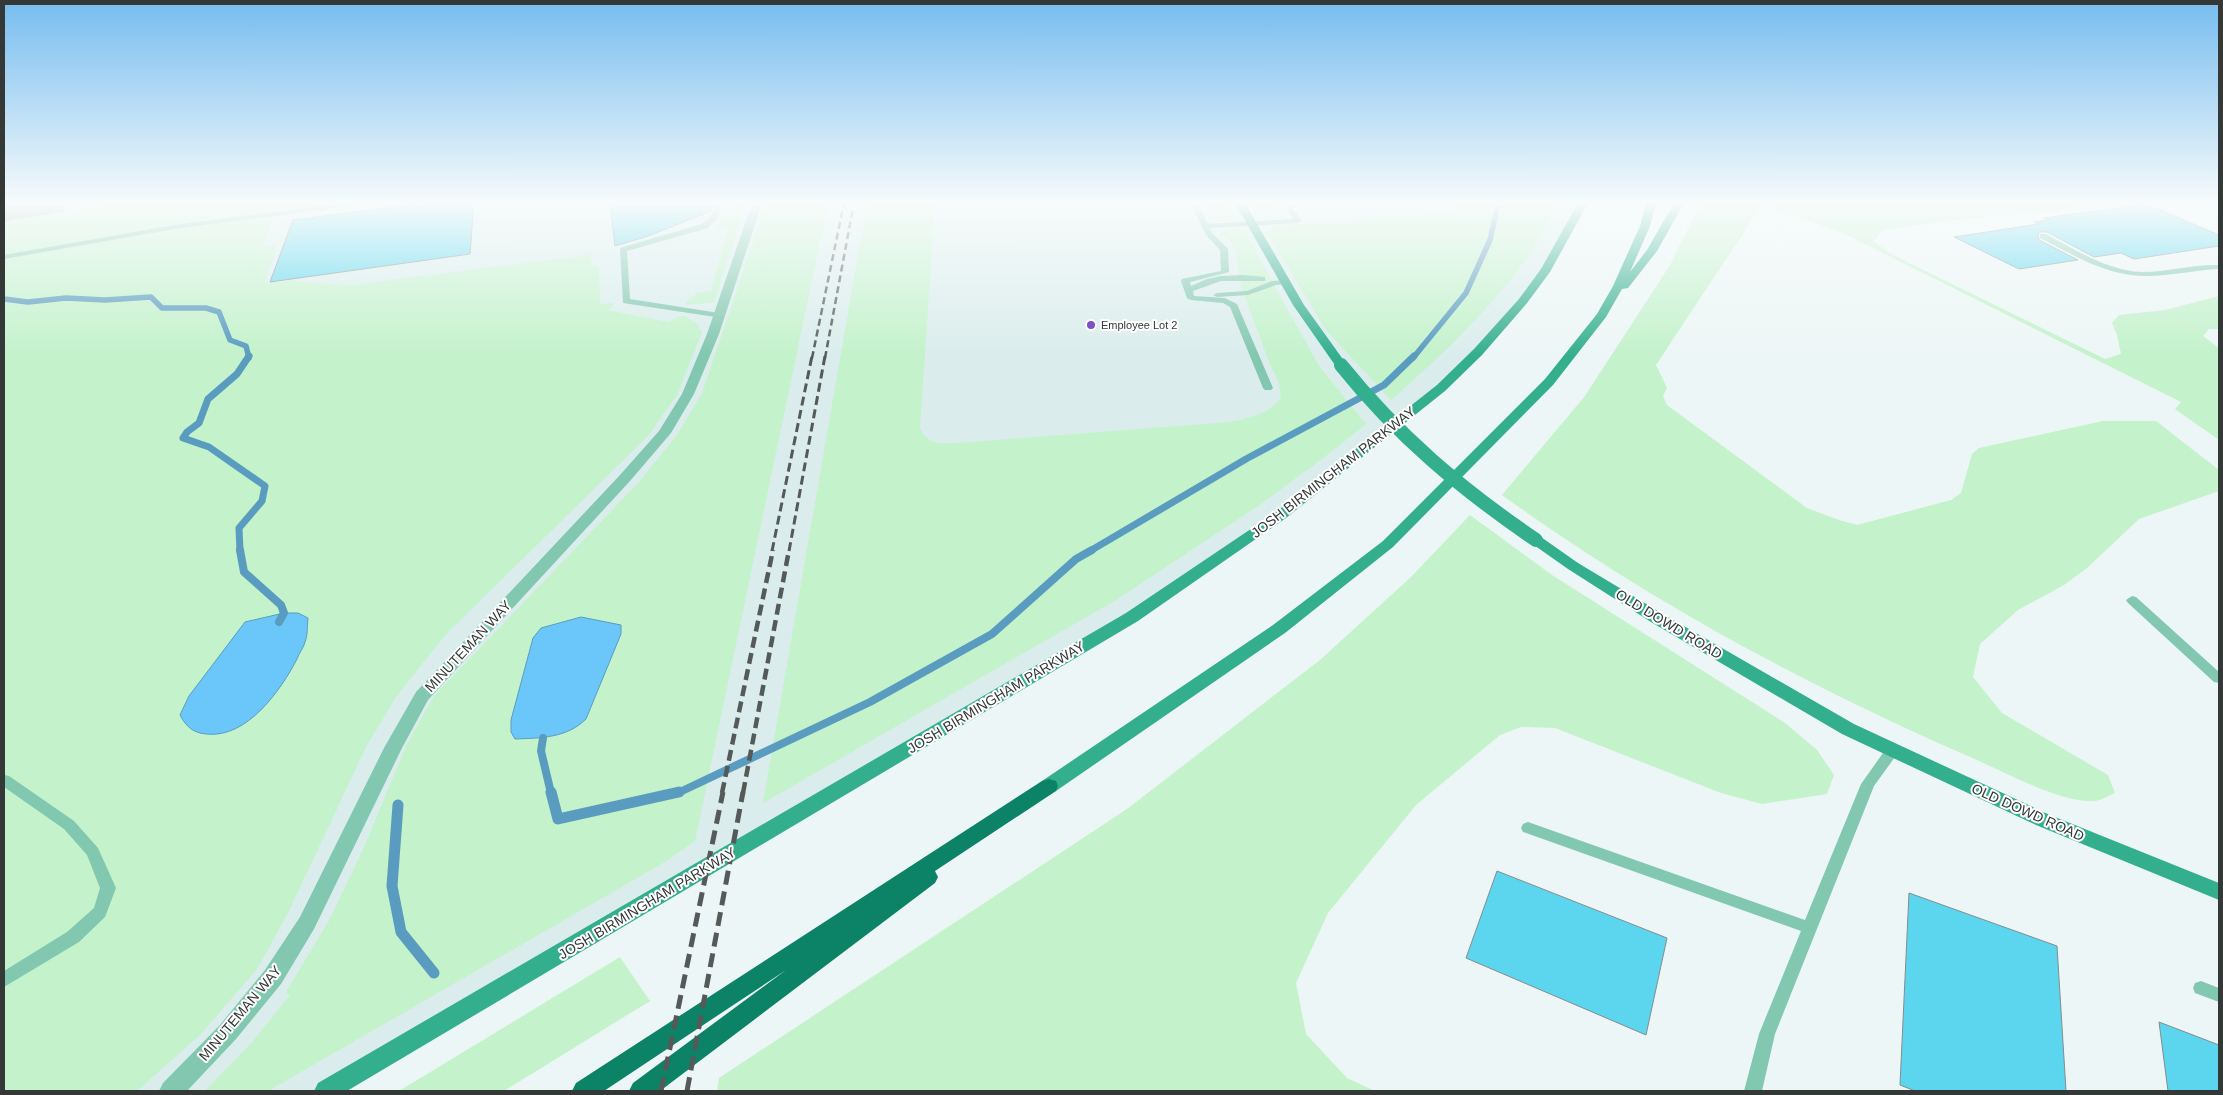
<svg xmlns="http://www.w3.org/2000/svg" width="2223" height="1095" viewBox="0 0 2223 1095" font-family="Arial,sans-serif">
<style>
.built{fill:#daedec}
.green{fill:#c3f2cb}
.water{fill:#6bc7f9;stroke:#5a9cbf}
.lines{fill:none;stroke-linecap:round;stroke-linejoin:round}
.stream-far3{stroke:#5a9cbf;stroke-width:5.5}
.stream-far2{stroke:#5a9cbf;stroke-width:7}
.stream-far1{stroke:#5a9cbf;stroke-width:8}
.stream{stroke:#5a9cbf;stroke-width:11}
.taxiway{fill:#a1a8a8;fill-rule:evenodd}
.building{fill:#5cd6ee;stroke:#848c8e}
.lane{fill:#82c7af;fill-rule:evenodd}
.street{fill:#82c7af;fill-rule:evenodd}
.secondary{fill:#34af8e;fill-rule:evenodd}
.highway{fill:#0c8267;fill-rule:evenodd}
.rail-far3{stroke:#555a59;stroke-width:2.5;stroke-dasharray:7 4;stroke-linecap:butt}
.rail-far2{stroke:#555a59;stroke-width:3;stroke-dasharray:9 4.5;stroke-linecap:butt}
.rail-far1{stroke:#555a59;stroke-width:4.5;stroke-dasharray:11 5.5;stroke-linecap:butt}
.rail{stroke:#555a59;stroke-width:5;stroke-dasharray:14 7;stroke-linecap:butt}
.secondary-bridge{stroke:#34af8e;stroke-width:14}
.poi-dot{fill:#7d51c9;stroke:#fff;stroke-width:2}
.labels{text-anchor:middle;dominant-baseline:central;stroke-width:4;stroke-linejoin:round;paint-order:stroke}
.far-poi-label{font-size:11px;fill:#343837;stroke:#fff;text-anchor:start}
.street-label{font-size:14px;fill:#343837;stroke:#fff}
</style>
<rect width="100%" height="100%" fill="#edf6f6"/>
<path class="built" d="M 4,203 L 1583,203 L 1546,270 L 1441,388 L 1211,563 L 551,960 L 326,1091 L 4,1091 Z"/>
<path class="green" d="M 125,203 L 385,203 L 273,217 L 263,246 L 278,245 L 264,284 L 294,280 L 296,282 L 352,285 L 574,257 L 591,252 L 592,267 L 599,266 L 600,304 L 613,303 L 615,304 L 608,310 L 668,322 L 680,316 L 686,316 L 696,323 L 702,332 L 677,395 L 648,436 L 446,634 L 396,697 L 366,747 L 288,913 L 257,969 L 200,1035 L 137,1091 L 4,1091 L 4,217 Z
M 736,203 L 746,203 L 714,302 L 686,305 L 685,303 L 697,293 L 711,291 L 728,229 L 714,229 Z
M 766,203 L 828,203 L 695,841 L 663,863 L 268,1091 L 205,1091 L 254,1040 L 290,995 L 286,992 L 330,919 L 365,845 L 406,746 L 434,696 L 638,483 L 677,435 L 702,393 Z
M 867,203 L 935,203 L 920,428 C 927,445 942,444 958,443 L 1230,422 C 1247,419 1272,413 1281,397 L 1279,383 L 1270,364 L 1241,287 L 1236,251 L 1230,241 L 1219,233 L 1234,228 L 1244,230 L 1319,366 L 1366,424 L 1322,459 L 1261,504 L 1116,600 L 763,803 Z
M 1203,203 L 1229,203 L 1234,214 L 1227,218 L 1213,219 Z
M 1249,203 L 1276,203 L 1282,215 C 1268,218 1256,216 1249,203 Z
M 1457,203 L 1557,203 C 1527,277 1450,348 1391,400 L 1326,330 L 1266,231 L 1275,226 L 1442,215 L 1449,213 Z
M 1701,203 L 2118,203 L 1945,221 L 1883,230 L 1873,241 L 1889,253 L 2105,359 L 2121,354 L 2117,335 L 2112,323 L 2119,315 L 2165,310 L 2219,296 L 2219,329 L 2209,329 L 2203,336 L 2219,348 L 2219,440 L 2175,409 L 2181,402 L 1841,232 L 1762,205 L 1656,365 L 1667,388 L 1663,396 L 1667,405 L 1807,508 L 1839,520 L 1857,525 L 1951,500 L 1961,493 L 1972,454 L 1979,448 L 2103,421 L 2156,421 L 2219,470 L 2219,491 L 2139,519 L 2087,568 L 2064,585 L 2018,610 L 1980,644 L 1973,677 L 2002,713 L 2108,775 L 2115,793 C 2109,795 2101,801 2094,801 C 2062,803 2008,774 1977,760 C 1811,688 1650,602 1502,495 L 1585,396 L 1670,265 Z
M 1470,515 L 1552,575 L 1785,723 L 1817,750 L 1834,775 L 1827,794 L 1762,804 L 1721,793 L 1555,728 L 1521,727 L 1500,735 L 1416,805 L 1328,913 L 1296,983 L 1306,1034 L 1347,1078 L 1375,1091 L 717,1091 L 719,1078 L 1127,809 L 1320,660 L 1411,577 Z
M 620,957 L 650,1001 L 504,1091 L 399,1091 Z"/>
<path class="water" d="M 284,613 L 298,613 L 308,618 C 307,626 308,635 305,642 C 304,647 299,653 297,659 C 281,690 247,739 206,734 C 194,733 186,727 180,715 L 189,696 L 245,622 Z
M 581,617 L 621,625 L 621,634 L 586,719 C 567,738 541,738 515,739 L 511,732 L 511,720 L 533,638 L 541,628 Z"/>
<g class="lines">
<path class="stream-far3" d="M 4,299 L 28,302 L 66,298 L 105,300 L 151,297 L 162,308 L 206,308 L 219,312 L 230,340 L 246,346 L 249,358
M 1413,358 L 1466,293 L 1490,240 L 1497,208 L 1501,203"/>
<path class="stream-far2" d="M 240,551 L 239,528 L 262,501 L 265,486 L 209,447 L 183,438 L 187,432 L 199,423 L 208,399 L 237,374 L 249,356
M 1090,551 L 1246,459 L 1384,385 L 1414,356"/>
<path class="stream-far1" d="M 240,550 L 244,572 L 281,605 L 284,613 L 279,622
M 543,738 L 541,751 L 551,793
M 674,793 L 682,791 L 870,702 L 992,634 L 1076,559 L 1092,550"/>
<path class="stream" d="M 551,792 L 558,819 L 679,792
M 398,805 L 392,886 L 401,932 L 434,973"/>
<path class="taxiway" d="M 4,203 L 69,203 L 63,212 L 4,221 Z"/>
</g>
<path class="building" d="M 425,203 L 474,203 L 470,254 L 270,282 L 293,220 Z
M 610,203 L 714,203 L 711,211 L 648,236 L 615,246 Z
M 2146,204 L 2219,235 L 2219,246 L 2134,259 L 2121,253 L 2094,257 L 2047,232 L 2040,232 L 2038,234 L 2039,240 L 2078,260 L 2019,269 L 1954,237 L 2039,224 L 2034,222 L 2049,220 L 2044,218 Z
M 1497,871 L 1667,938 L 1646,1035 L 1466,958 Z
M 1909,893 L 2057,946 L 2066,1091 L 1915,1091 L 1900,1085 Z
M 2159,1022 L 2219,1045 L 2219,1091 L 2168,1091 Z"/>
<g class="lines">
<path class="lane" d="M 346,203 L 363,203 L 359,205 L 174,229 L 4,259 L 4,255 L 174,225 Z
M 716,203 L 723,203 L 717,219 L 708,228 L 627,251 L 630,299 L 719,313 L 723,316 L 722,318 L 623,303 L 620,248 L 702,224 L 710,218 Z
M 1191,203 L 1197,203 L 1208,224 L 1293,219 L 1283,203 L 1289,203 L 1302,221 L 1298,223 L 1210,228 L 1213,234 L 1228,249 L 1229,272 L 1190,282 L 1191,286 L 1207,279 L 1221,276 L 1243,275 L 1265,277 L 1265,281 L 1221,281 L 1193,291 L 1194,296 L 1225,298 L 1237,304 L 1273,388 L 1271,390 L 1265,390 L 1263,388 L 1230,307 L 1223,303 L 1191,300 L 1187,298 L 1181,281 L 1182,279 L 1221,271 L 1220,250 L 1206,235 Z
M 2040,234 L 2046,234 C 2076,250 2108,271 2142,272 C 2168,272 2193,264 2219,265 L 2219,269 C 2193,270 2167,277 2142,276 C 2105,275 2072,254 2040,238 Z
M 1286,280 L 1289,280 L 1289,284 L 1276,285 L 1248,295 L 1217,297 L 1213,295 L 1217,293 L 1247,291 L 1272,281 Z
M 2132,596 L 2136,597 L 2219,672 L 2219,683 L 2214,682 L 2128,603 L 2126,600 Z
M 1893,745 L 1898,746 L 1900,750 L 1874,786 L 1775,1034 L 1762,1091 L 1744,1091 L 1759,1034 L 1801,931 L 1523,832 L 1521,828 L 1523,824 L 1528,822 L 1805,920 L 1861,784 L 1888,746 Z
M 4,775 L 9,776 L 74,821 L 98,848 L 116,888 L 105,917 L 79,942 L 4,987 L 4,971 L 67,932 L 94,908 L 100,888 L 87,855 L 64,829 L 4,787 Z
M 2201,981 L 2219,988 L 2219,1002 L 2195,993 L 2193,988 L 2195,983 Z"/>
<path class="street" d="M 752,203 L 762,203 L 719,334 L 694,394 L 671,433 L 630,481 L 428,700 L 402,748 L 314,929 L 281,984 L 236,1039 L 187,1091 L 159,1091 L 163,1083 L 220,1025 L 265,970 L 300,917 L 384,748 L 416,692 L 620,475 L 659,431 L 682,394 L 707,334 Z"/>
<path class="secondary" d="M 1235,203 L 1245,203 L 1304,305 L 1347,365 L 1345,368 L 1337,368 L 1293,305 Z
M 1578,203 L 1588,203 L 1550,272 L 1527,303 L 1482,355 L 1445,391 L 1286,518 L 1138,621 L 347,1091 L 314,1091 L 318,1083 L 1126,613 L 1276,512 L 1437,385 L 1474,349 L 1519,299 L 1541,269 Z
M 1646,203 L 1656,203 L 1650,226 L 1630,272 L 1647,250 L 1674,203 L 1684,203 L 1657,251 L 1628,288 L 1622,289 L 1606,317 L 1553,385 L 1393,547 L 1285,633 L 1056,791 L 1049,793 L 1042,791 L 1040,786 L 1042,781 L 1273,625 L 1383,541 L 1545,379 L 1597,314 L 1613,286 L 1640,226 Z
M 1536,535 L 1541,537 L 1578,563 L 1663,614 L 1854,724 L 2050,815 L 2219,883 L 2219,900 L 2036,825 L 1842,734 L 1651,622 L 1568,569 L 1531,543 L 1529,540 L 1531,537 Z"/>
<path class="highway" d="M 1049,779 L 1056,781 L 1058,786 L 1056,791 L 935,871 L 938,877 L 935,883 L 660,1091 L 629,1091 L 633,1083 L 786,970 L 604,1091 L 572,1091 L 576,1083 L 1042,781 Z"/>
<path class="rail-far3" d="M 812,358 L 844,203
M 825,358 L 854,203"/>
<path class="rail-far2" d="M 772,551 L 812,356
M 789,551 L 825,356"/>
<path class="rail-far1" d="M 722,793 L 773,550
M 743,793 L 789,550"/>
<path class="rail" d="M 661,1091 L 723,792
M 687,1091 L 743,792"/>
<path class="secondary-bridge" d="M 1341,365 C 1398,436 1461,489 1536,540"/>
</g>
<linearGradient id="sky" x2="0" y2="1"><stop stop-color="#76bcef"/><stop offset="0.57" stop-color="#f7fbfb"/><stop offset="1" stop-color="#f7fbfb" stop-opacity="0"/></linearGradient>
<rect width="2223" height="356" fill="url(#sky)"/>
<circle class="poi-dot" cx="1091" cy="325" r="5"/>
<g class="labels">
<g class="far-poi-label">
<text x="1101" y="325">Employee Lot 2</text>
</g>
<g class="street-label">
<text transform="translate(1333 472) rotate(-38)">JOSH BIRMINGHAM PARKWAY</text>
<text transform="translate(1669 624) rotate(31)">OLD DOWD ROAD</text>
<text transform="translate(468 646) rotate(-47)">MINUTEMAN WAY</text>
<text transform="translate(996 697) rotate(-31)">JOSH BIRMINGHAM PARKWAY</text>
<text transform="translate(2028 812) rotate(24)">OLD DOWD ROAD</text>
<text transform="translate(647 903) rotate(-31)">JOSH BIRMINGHAM PARKWAY</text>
<text transform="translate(240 1013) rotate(-50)">MINUTEMAN WAY</text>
</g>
</g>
<rect width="2223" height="1095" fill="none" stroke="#343837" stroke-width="10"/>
</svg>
